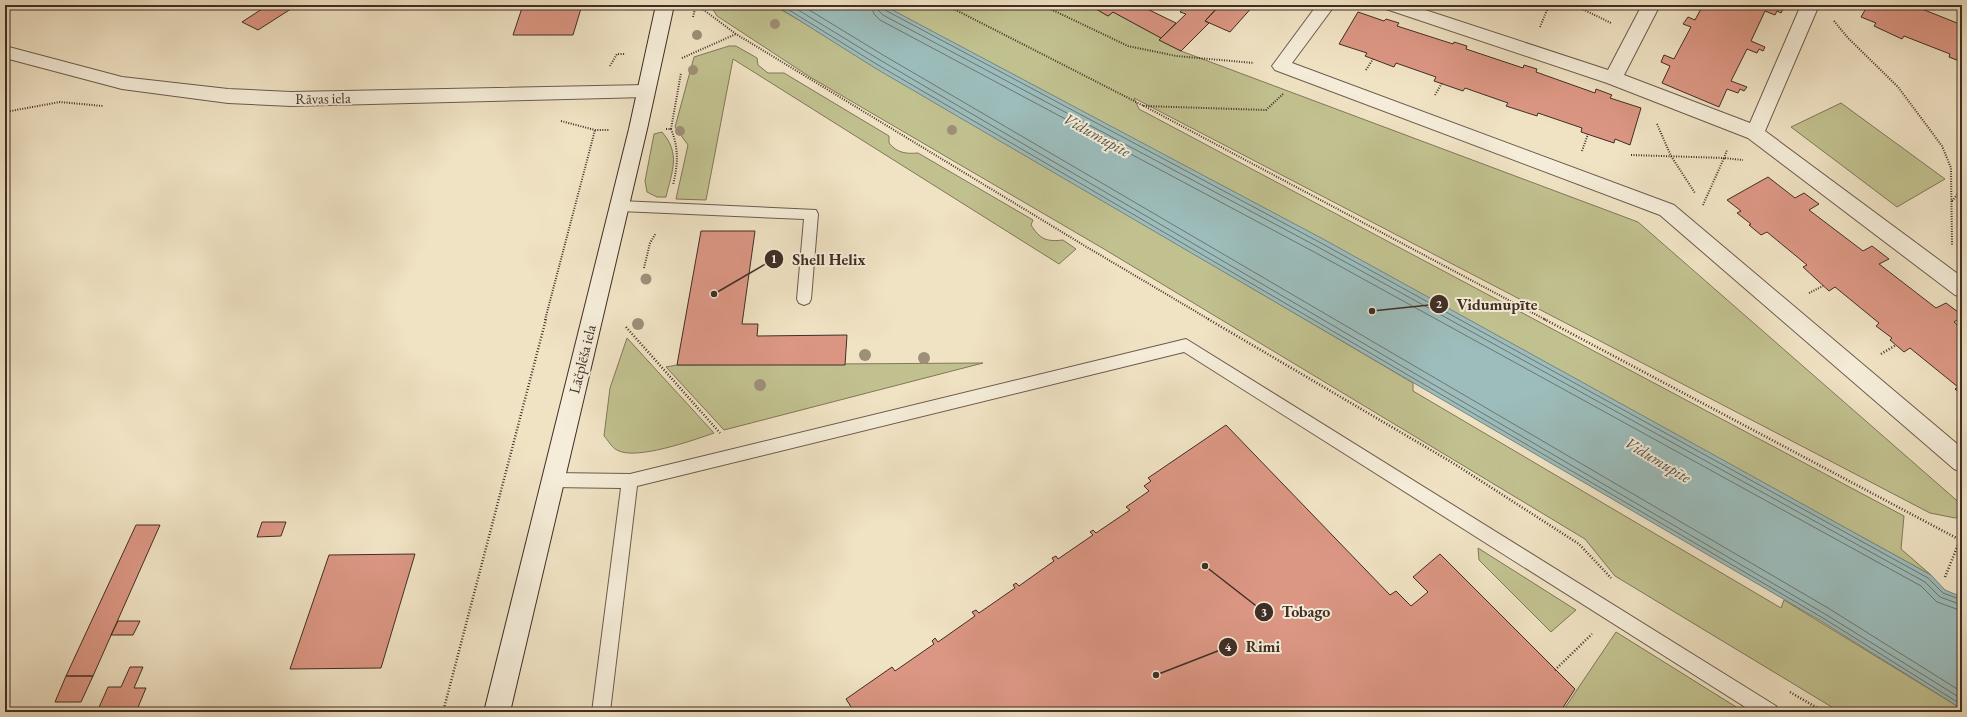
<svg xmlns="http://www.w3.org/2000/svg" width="1967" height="717" viewBox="0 0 1967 717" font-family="'EB Garamond',serif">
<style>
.green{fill:#c1c18f;stroke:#80785a}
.water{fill:#9cbdbc;stroke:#778480}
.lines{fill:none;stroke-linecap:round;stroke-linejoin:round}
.shore{stroke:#6e7670;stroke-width:1}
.building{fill:#dc9784;stroke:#402e25}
.lane-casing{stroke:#6c5b4d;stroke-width:2}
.street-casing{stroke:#6c5b4d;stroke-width:2}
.secondary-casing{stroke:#402e25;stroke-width:2}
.path-far1{stroke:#402e25;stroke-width:2;stroke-dasharray:1 1.5;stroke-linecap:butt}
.path{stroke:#402e25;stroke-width:2.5;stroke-dasharray:1 2;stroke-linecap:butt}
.lane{fill:#f5edd9;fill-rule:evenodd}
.street{fill:#f5edd9;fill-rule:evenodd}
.secondary{fill:#f5edd9;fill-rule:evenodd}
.tree{fill:#9e8f78}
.labels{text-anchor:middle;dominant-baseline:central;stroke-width:4;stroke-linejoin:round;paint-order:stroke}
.street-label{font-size:15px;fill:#402e25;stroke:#f5edd9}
.water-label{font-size:16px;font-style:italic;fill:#57524b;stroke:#f5edd9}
.leader{fill:none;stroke:#402e25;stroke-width:1.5}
.callout-dot{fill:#402e25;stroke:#f5edd9;stroke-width:1.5}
.mark-label{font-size:12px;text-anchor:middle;font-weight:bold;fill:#fff}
.callout-label{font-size:16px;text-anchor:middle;font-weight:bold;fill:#402e25;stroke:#f5edd9;stroke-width:4;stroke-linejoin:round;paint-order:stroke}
</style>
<rect width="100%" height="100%" fill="#f0e3c4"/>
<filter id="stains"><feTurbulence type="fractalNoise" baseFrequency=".005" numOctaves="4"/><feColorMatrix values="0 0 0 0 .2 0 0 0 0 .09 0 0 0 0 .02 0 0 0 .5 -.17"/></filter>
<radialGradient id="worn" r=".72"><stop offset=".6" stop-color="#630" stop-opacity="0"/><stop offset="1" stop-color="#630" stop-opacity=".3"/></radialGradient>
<path class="green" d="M 710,5 L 775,5 L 780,9 L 1413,383 L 1413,391 L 1781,608 L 1784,600 L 1962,709 L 1962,712 L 1840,712 L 1615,576 L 1585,539 L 1104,249 L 810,77 L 717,16 Z
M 883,5 L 1089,5 L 1108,16 L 1113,12 L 1161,38 L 1159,40 L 1181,51 L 1638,222 L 1962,505 L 1962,515 L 1955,518 L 1930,513 L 1134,98 L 1139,109 L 1904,516 L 1901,549 L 1931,575 Z
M 729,46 L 736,46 L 757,58 L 758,65 L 768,73 L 784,73 L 889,136 L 889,143 C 897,153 906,154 918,153 L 1033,220 L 1031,225 C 1040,239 1046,242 1063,240 L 1076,249 L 1059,264 L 733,59 L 706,200 L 676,199 L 688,145 L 675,127 L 694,57 Z
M 1841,103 L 1945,179 L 1897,207 L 1791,127 Z
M 662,132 C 681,154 672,171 666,197 L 657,197 L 647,192 L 645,181 L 654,134 Z
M 627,338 L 714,433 C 694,440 635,461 617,450 C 612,448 608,440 604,436 L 610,388 Z
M 983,363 L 724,430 L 666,367 L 677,365 Z
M 1478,548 L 1576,610 L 1551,632 L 1479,560 Z
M 1616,632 L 1741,710 L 1737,712 L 1562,712 Z"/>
<path class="water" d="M 775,5 L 883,5 L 1323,239 L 1931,575 L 1945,590 L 1962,597 L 1962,709 L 1821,621 L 875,68 Z"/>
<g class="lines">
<path class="shore" d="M 781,5 L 878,65 L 1823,618 L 1962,705
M 790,5 L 880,60 L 1825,614 L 1962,699
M 801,5 L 883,55 L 1828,608 L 1962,692
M 871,5 L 874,14 L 880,20 L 1316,253 L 1921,586 L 1937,602 L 1962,611
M 878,5 L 878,10 L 883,15 L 1318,247 L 1925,582 L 1940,597 L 1962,605
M 883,5 L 885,10 L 1321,243 L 1928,578 L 1943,593 L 1962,600"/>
</g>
<path class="building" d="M 268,5 L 291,5 L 294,7 L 258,30 L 242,22 Z
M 523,5 L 582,5 L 573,35 L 513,35 Z
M 1089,5 L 1139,5 L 1176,23 L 1161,38 L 1113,12 L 1108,16 Z
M 1186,5 L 1220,5 L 1205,21 L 1209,23 L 1181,51 L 1159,40 L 1186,14 L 1180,12 Z
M 1220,5 L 1254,5 L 1230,32 L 1205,21 Z
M 1703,5 L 1772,5 L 1783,9 L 1781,13 L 1777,11 L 1775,15 L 1765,11 L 1751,41 L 1765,47 L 1763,51 L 1759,49 L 1757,53 L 1747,49 L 1731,81 L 1747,87 L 1744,91 L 1740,89 L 1738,93 L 1727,89 L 1719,107 L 1662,83 L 1670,66 L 1661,62 L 1664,55 L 1674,59 L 1691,27 L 1683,24 L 1688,17 L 1695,20 Z
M 1868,5 L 1924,5 L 1922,9 L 1962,25 L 1962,62 L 1949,57 L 1950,54 L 1904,36 L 1902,39 L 1874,26 L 1876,23 L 1861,17 Z
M 1358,12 L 1384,21 L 1386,19 L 1399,23 L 1397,26 L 1453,44 L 1454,42 L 1467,46 L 1466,49 L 1523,68 L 1524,65 L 1537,69 L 1536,72 L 1595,93 L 1596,89 L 1612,95 L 1610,98 L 1641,108 L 1630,145 L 1615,139 L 1614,143 L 1581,132 L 1582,128 L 1538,113 L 1537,116 L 1506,106 L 1508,103 L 1465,88 L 1463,91 L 1434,81 L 1436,77 L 1396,63 L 1394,67 L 1365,56 L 1367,53 L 1339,44 Z
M 1768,177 L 1795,198 L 1804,193 L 1819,204 L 1809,210 L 1863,251 L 1872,246 L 1889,259 L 1879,264 L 1936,308 L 1946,303 L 1962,315 L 1962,317 L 1954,322 L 1962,329 L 1962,395 L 1955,389 L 1958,387 L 1910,348 L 1904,352 L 1890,340 L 1892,338 L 1876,326 L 1879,323 L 1835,287 L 1829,291 L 1803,267 L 1807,265 L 1767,232 L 1761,235 L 1749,225 L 1751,224 L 1737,213 L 1741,211 L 1727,200 Z
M 701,231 L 755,231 L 742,324 L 758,324 L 757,336 L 847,335 L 845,365 L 677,365 Z
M 1226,425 L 1390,595 L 1396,591 L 1411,606 L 1428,592 L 1413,577 L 1440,554 L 1575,689 L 1560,712 L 851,712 L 853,710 L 846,699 L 892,667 L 895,671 L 934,644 L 932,641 L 935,638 L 938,642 L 975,616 L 972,612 L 976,610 L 979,613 L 1015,588 L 1013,585 L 1016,583 L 1019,586 L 1054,561 L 1052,558 L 1056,556 L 1058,559 L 1093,535 L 1090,532 L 1093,530 L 1096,533 L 1130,510 L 1126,507 L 1149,491 L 1144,486 L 1151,481 L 1148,478 Z
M 262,522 L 286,522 L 281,536 L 257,537 Z
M 136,525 L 160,525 L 93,676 L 66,676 Z
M 415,554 L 381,668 L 290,669 L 329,555 Z
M 118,621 L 140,621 L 133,635 L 111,635 Z
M 130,667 L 143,667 L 134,688 L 146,688 L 136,712 L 97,712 L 108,687 L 121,687 Z
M 66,676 L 93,676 L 81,702 L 55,702 Z"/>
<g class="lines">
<defs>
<path id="lane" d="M 620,201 L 816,210 L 818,214 L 811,299 L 809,303 L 804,305 L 799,303 L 797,299 L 804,219 L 620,211 L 615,210 L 613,206 L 615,202 Z
M 1186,339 L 1776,706 L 1779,712 L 1753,712 L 1184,352 L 637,486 L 610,712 L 592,712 L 621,488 L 552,487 L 546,485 L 544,480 L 546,475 L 552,473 L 630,474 Z"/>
<path id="street" d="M 1317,5 L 1335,5 L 1292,63 L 1674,205 L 1962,448 L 1962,472 L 1954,469 L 1660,215 L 1275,70 L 1272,66 L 1275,62 Z
M 1383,5 L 1410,5 L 1608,70 L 1642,5 L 1660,5 L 1624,75 L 1750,123 L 1801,5 L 1819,5 L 1765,131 L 1962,277 L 1962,297 L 1955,295 L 1748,138 L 1607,83 L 1386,9 Z
M 5,46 L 122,77 L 228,89 L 291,92 L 646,85 L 653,86 L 655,91 L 653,96 L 646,97 L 291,106 L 228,103 L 122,89 L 5,58 Z"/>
<path id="secondary" d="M 656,5 L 674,5 L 647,129 L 510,712 L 484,712 L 629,129 Z"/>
</defs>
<use href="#lane" class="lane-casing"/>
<use href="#street" class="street-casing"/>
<use href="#secondary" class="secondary-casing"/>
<path class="path-far1" d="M 697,5 L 736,34 L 1085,246 L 1210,320
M 946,5 L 1144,106
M 1042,5 L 1128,46 L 1176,56 L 1254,63
M 1574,5 L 1611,23
M 693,17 L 696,5
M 1834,21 L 1848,38 L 1898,87 L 1942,146 L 1951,168 L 1952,246
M 1540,27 L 1549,5
M 682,58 L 736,34
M 610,66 L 617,54 L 625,54
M 1366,70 L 1373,59
M 1283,94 L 1266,110 L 1144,106 L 1546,320
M 1435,95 L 1442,83
M 5,112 L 60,102 L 103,106
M 561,121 L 595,130 L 609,130
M 1657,124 L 1671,156 L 1695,193
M 666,129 L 671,129 C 679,149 678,164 673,185
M 671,129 L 681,73
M 1582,151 L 1588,134
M 1631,155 L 1724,158 L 1727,150
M 1952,201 L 1962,189
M 1703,205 L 1724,158 L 1743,160
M 644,268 L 650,243 L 656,233
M 1809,293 L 1823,286
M 545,320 L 595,130"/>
<path class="path" d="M 1208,319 L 1453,463 L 1579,544 L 1611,578
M 1544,319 L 1962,541
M 626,327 L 720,433
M 1881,354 L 1896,345
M 1945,577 L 1960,540
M 1555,670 L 1592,634
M 1790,692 L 1824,712
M 443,712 L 546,319"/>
<use href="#lane" class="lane"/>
<use href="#street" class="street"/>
<use href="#secondary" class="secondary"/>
</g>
<g class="tree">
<circle cx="775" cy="24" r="5"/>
<circle cx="697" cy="35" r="5"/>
<circle cx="693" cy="70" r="5"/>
<circle cx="952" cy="130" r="5"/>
<circle cx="680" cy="131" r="5"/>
<circle cx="646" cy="279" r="5.5"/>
<circle cx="638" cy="324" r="6"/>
<circle cx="865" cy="355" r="6"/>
<circle cx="924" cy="358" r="6"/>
<circle cx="760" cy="385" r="6"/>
</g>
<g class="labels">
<g class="street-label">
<text transform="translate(323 98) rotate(-1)">Rāvas iela</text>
<text transform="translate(582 359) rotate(-76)">Lāčplēša iela</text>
</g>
<g class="water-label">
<text transform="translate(1097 135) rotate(29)">Vidumupīte</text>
<text transform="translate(1658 460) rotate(31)">Vidumupīte</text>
</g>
</g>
<path class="leader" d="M714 294L774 259M1372 311L1439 304M1205 566L1264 612M1156 675L1228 647"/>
<g class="callout-dot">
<circle cx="714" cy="294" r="4"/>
<circle cx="1372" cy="311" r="4"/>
<circle cx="1205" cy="566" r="4"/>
<circle cx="1156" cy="675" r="4"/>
<circle cx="774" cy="259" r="10"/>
<circle cx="1439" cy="304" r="10"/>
<circle cx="1264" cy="612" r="10"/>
<circle cx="1228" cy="647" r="10"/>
</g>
<g class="mark-label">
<text x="774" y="263">1</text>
<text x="1439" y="308">2</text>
<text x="1264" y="616">3</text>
<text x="1228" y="651">4</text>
</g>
<g class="callout-label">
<text x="829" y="265">Shell Helix</text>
<text x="1497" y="310">Vidumupīte</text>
<text x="1306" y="617">Tobago</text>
<text x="1263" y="652">Rimi</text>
</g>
<rect width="1967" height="717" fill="none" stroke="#f0e3c4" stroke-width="20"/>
<rect x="6" y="6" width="1955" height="705" fill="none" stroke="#402e25" stroke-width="2"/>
<rect x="10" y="10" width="1947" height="697" fill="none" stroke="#402e25"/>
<rect width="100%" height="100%" filter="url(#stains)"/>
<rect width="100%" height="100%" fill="url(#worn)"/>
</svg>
